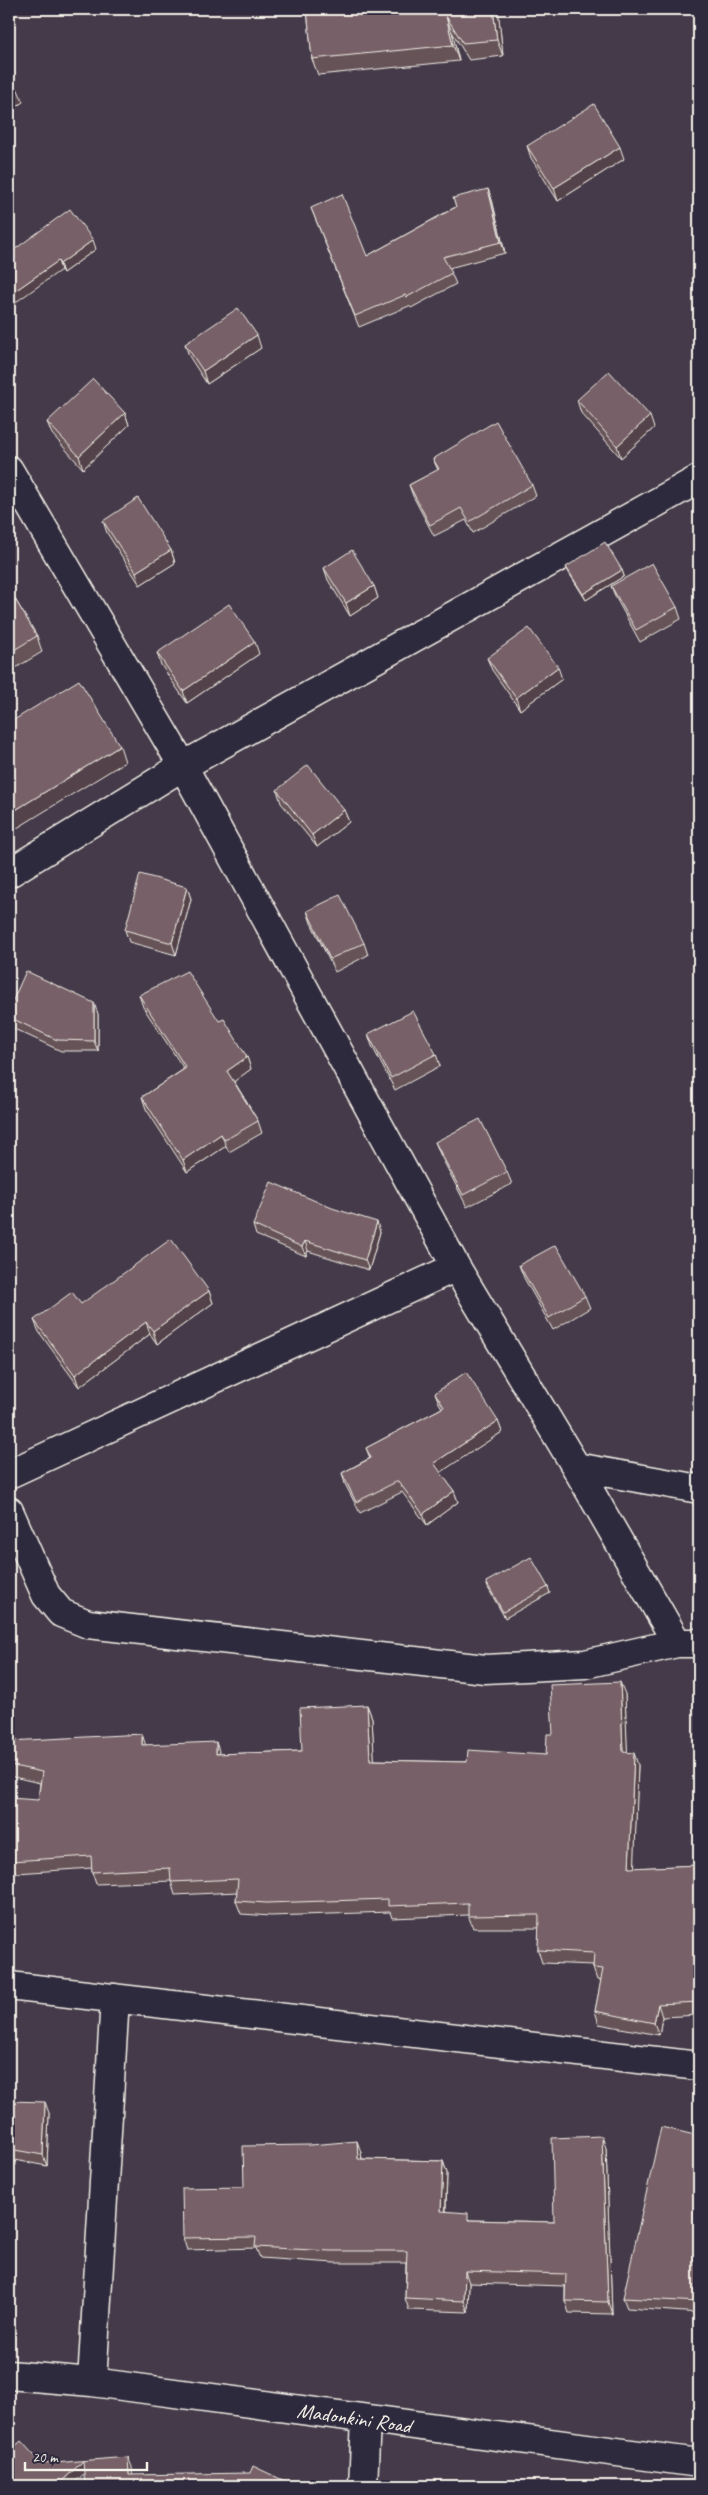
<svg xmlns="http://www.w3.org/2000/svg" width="708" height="2495" viewBox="0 0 708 2495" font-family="Caveat,sans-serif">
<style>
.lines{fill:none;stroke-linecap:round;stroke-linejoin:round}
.street-casing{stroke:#f4f1e8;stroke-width:31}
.street{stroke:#2f2a3d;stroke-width:28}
.wall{fill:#665359;stroke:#f4f1e8}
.shaded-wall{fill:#534348;stroke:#f4f1e8}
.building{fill:#776067;stroke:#f4f1e8}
.labels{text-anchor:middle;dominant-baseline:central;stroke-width:5;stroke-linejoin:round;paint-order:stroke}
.street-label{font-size:21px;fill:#f4f1e8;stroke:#2f2a3d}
</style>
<rect width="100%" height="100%" fill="#453a4a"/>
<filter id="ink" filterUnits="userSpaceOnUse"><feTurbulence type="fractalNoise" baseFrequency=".02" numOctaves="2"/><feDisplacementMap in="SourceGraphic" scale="10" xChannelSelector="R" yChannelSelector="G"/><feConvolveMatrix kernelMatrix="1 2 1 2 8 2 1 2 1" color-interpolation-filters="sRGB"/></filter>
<g filter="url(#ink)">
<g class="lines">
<defs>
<path id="street" d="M 9,470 L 183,766 L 456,1267 L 576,1467 L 677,1643 L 699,1643
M 9,873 L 183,766 L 699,479
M 576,1467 L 699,1489
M 9,1474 L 456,1267
M 9,1511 L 46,1595 L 61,1613 L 88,1624 L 485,1669 L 585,1664 L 677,1643
M 9,1986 L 699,2066
M 9,2375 L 92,2382 L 699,2463
M 92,2382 L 115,1998
M 363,2486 L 366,2419"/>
</defs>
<use href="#street" class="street-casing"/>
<use href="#street" class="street"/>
</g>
<path class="wall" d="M 307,9 L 498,9 L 503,56 L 469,60 L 452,32 L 459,61 L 318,75 L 312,59 Z
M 527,146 L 624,159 L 558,201 L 531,158 Z
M 488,189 L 492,200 L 505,253 L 449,268 L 456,284 L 411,308 L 409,306 L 359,327 L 311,208 L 367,256 Z
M 96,249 L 63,273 L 61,270 L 11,252 Z
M 185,344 L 261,348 L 207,384 L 189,356 Z
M 577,400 L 654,428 L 621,458 L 581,413 Z
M 125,413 L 129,425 L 83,469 L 52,434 L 47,422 Z
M 433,459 L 532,485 L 536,496 L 473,533 L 466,520 L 434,536 L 413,496 L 409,485 L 438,470 Z
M 103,521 L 171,550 L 175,563 L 140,585 L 107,533 Z
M 566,567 L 622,570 L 624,576 L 586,600 L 569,573 Z
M 324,568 L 374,586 L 378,598 L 350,616 L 328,580 Z
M 611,586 L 677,607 L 681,619 L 640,642 L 616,598 Z
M 9,589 L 37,636 L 42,652 L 9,672 Z
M 157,653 L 259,654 L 187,703 L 161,665 Z
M 487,658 L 562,679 L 520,710 L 492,670 Z
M 277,790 L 344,810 L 349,822 L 317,847 L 281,803 Z
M 187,887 L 191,899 L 176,955 L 129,942 L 125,930 Z
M 307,911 L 364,943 L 368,955 L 335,972 L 311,923 Z
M 139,995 L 247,1057 L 251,1069 L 234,1081 L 258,1121 L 262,1133 L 229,1152 L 226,1146 L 187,1172 L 146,1109 L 142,1097 L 184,1069 L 143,1007 Z
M 9,1009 L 98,1014 L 98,1051 L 61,1051 L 10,1027 L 9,1024 Z
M 368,1034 L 436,1054 L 440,1066 L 395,1090 L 372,1046 Z
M 435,1142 L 507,1172 L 512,1184 L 467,1207 L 440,1154 Z
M 253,1225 L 380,1232 L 369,1270 L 308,1251 L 306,1256 L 256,1235 Z
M 519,1265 L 585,1296 L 590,1308 L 553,1330 L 524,1278 Z
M 209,1291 L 213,1303 L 157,1344 L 150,1334 L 79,1387 L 39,1332 L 34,1320 L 81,1304 Z
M 435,1393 L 498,1421 L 502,1432 L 440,1472 L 454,1491 L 458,1502 L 427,1525 L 402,1492 L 360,1513 L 345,1484 L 342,1473 L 370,1458 L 366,1448 L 442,1408 L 439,1403 Z
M 486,1582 L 548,1587 L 550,1593 L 505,1618 L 488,1588 Z
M 625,1694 L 627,1752 L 638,1765 L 634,1868 L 699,1865 L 699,2015 L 662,2017 L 659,2035 L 599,2024 L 595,2011 L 601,1981 L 597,1980 L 593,1968 L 593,1965 L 542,1963 L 538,1950 L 539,1928 L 473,1928 L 468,1915 L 392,1918 L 390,1912 L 271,1916 L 241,1914 L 236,1901 L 237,1892 L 175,1895 L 171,1881 L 96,1884 L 92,1872 L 92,1868 L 16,1873 L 11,1861 L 38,1800 L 40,1783 L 9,1776 L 9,1741 L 146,1745 L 220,1754 L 302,1751 L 367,1705 L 372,1718 L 374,1760 L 467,1762 L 546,1755 L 553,1734 Z
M 9,2101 L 49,2113 L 47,2166 L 9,2159 Z
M 699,2136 L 699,2313 L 627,2308 L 623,2298 Z
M 606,2148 L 612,2314 L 569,2313 L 565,2301 L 565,2286 L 469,2283 L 468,2312 L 409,2310 L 405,2298 L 406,2263 L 334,2263 L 260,2258 L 256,2248 L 187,2250 L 183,2238 L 244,2187 L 361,2152 L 362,2159 L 443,2161 L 447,2173 L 446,2211 L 470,2220 L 554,2222 Z"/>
<path class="shaded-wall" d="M 493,9 L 498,9 L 503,56 L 497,40 Z
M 446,16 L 452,32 L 459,61 L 453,45 Z
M 18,90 L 23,102 L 9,112 L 9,97 Z
M 620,147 L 624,159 L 558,201 L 554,188 Z
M 488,189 L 492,200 L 505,253 L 501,242 Z
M 93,240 L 96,249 L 63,273 L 60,264 Z
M 58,261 L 61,270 L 9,307 L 9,295 Z
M 257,335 L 261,348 L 207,384 L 203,371 Z
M 125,413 L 129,425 L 83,469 L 79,456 Z
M 650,416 L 654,428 L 621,458 L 617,446 Z
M 171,550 L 175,563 L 140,585 L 136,572 Z
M 622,570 L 624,576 L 586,600 L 583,594 Z
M 374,586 L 378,598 L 350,616 L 346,603 Z
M 255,642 L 259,654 L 187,703 L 183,691 Z
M 558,667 L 562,679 L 520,710 L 516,698 Z
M 120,746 L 125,762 L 9,833 L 9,814 Z
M 344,810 L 349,822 L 317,847 L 312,835 Z
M 187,887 L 191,899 L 176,955 L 172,943 Z
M 94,1003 L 98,1014 L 98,1051 L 94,1041 Z
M 247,1057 L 251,1069 L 232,1083 L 227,1071 Z
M 221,1134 L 226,1146 L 187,1172 L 183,1160 Z
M 377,1222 L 380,1232 L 369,1270 L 365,1260 Z
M 305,1241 L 308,1251 L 306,1256 L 302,1247 Z
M 209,1291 L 213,1303 L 157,1344 L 153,1331 Z
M 146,1322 L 150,1334 L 79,1387 L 75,1375 Z
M 498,1421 L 502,1432 L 438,1474 L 434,1463 Z
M 454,1491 L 458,1502 L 427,1525 L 423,1514 Z
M 620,1682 L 625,1694 L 628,1765 L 623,1752 Z
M 367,1705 L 372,1718 L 375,1772 L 370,1760 Z
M 142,1734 L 146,1746 L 142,1745 Z
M 216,1742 L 220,1754 L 216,1754 Z
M 634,1753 L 638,1765 L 634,1881 L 629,1868 Z
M 658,2004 L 662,2017 L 659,2035 L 654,2023 Z
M 45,2102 L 49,2113 L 47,2166 L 43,2155 Z
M 602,2136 L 606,2148 L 612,2314 L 608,2302 Z
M 357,2141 L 361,2152 L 363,2170 L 358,2159 Z
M 443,2161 L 447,2173 L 445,2223 L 441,2211 Z
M 465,2271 L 469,2283 L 468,2312 L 464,2301 Z
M 128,2457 L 132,2467 L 133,2485 L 129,2475 Z
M 83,2461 L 87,2471 L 71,2486 L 57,2486 Z"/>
<path class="building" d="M 307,9 L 493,9 L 497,40 L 463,43 L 446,16 L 453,45 L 312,59 Z
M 9,77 L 18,90 L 9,97 Z
M 594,104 L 620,147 L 554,188 L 527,146 Z
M 488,189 L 501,242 L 443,257 L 452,273 L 407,297 L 405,295 L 355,316 L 311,208 L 342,194 L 367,256 L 456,207 L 453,198 Z
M 70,209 L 93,240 L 60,264 L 58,261 L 9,295 L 9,248 L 11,252 Z
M 238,308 L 257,335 L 203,371 L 185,344 Z
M 609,371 L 650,416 L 617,446 L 577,400 Z
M 93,379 L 125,413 L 79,456 L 47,422 Z
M 496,421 L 532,485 L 469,522 L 461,508 L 430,525 L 409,485 L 439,469 L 433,459 Z
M 138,498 L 171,550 L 136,572 L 103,521 Z
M 605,542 L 622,570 L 583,594 L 566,567 Z
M 352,550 L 374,586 L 346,603 L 324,568 Z
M 652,563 L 677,607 L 636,630 L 611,586 Z
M 9,589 L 37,636 L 9,653 Z
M 229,604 L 255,642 L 183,691 L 157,653 Z
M 529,628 L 558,667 L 516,698 L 487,658 Z
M 79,680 L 120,746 L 9,814 L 9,723 Z
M 308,765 L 344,810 L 312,835 L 277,790 Z
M 140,874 L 187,887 L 172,943 L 125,930 Z
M 340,895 L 364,943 L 330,959 L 307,911 Z
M 26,971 L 94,1003 L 94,1041 L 57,1040 L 9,1017 L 9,1009 Z
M 187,971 L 219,1021 L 224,1019 L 247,1057 L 227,1071 L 258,1121 L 225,1140 L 221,1134 L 183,1160 L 142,1097 L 186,1068 L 139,995 Z
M 413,1011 L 436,1054 L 391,1078 L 368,1034 Z
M 480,1119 L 507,1172 L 463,1195 L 435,1142 Z
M 271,1182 L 332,1208 L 377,1222 L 365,1260 L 305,1241 L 302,1247 L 253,1225 Z
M 171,1239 L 209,1291 L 153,1331 L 146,1322 L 75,1375 L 34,1320 L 72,1292 L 81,1304 Z
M 556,1245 L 585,1296 L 549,1318 L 519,1265 Z
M 466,1372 L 498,1421 L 434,1463 L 454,1491 L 423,1514 L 398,1481 L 356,1502 L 342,1473 L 371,1458 L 366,1448 L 444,1407 L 435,1393 Z
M 531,1557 L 548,1587 L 503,1612 L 486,1582 Z
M 620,1682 L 623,1752 L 634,1753 L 629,1868 L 699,1865 L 699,2002 L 658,2004 L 654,2023 L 595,2011 L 603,1969 L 593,1968 L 594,1953 L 538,1950 L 539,1915 L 468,1916 L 468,1903 L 388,1906 L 388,1899 L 266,1903 L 236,1901 L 238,1879 L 171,1882 L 170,1868 L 92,1872 L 91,1856 L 11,1861 L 9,1815 L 9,1798 L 38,1800 L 42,1772 L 9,1765 L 9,1741 L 142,1734 L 142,1745 L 216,1742 L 216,1754 L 302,1751 L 300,1708 L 367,1705 L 370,1760 L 467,1762 L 468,1750 L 546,1755 L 547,1734 L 553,1734 L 550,1685 Z
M 9,2101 L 45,2102 L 43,2155 L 9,2149 Z
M 661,2127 L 699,2136 L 699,2302 L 623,2298 Z
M 602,2136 L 608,2302 L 565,2301 L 566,2274 L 465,2271 L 464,2301 L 405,2298 L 407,2251 L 330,2251 L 255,2247 L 256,2237 L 183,2238 L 182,2188 L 244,2187 L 243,2146 L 310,2145 L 357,2141 L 358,2159 L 443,2161 L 441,2211 L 468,2213 L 468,2220 L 554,2222 L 552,2138 Z
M 21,2441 L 42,2464 L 128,2457 L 129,2475 L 250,2473 L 253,2466 L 289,2483 L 288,2486 L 85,2486 L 83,2461 L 57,2486 L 9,2486 L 9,2452 Z"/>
</g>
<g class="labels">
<g class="street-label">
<text transform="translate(354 2418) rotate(8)">Madonkini Road</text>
</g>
</g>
<rect width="708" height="2495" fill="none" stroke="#2f2a3d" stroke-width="30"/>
<rect x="15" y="15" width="678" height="2465" fill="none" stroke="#f4f1e8" stroke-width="2" filter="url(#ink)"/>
<path d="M25 2462v8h122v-8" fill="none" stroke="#f4f1e8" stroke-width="2.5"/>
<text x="32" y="2462" font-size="15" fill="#f4f1e8" stroke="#2f2a3d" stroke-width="4" paint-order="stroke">20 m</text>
</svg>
